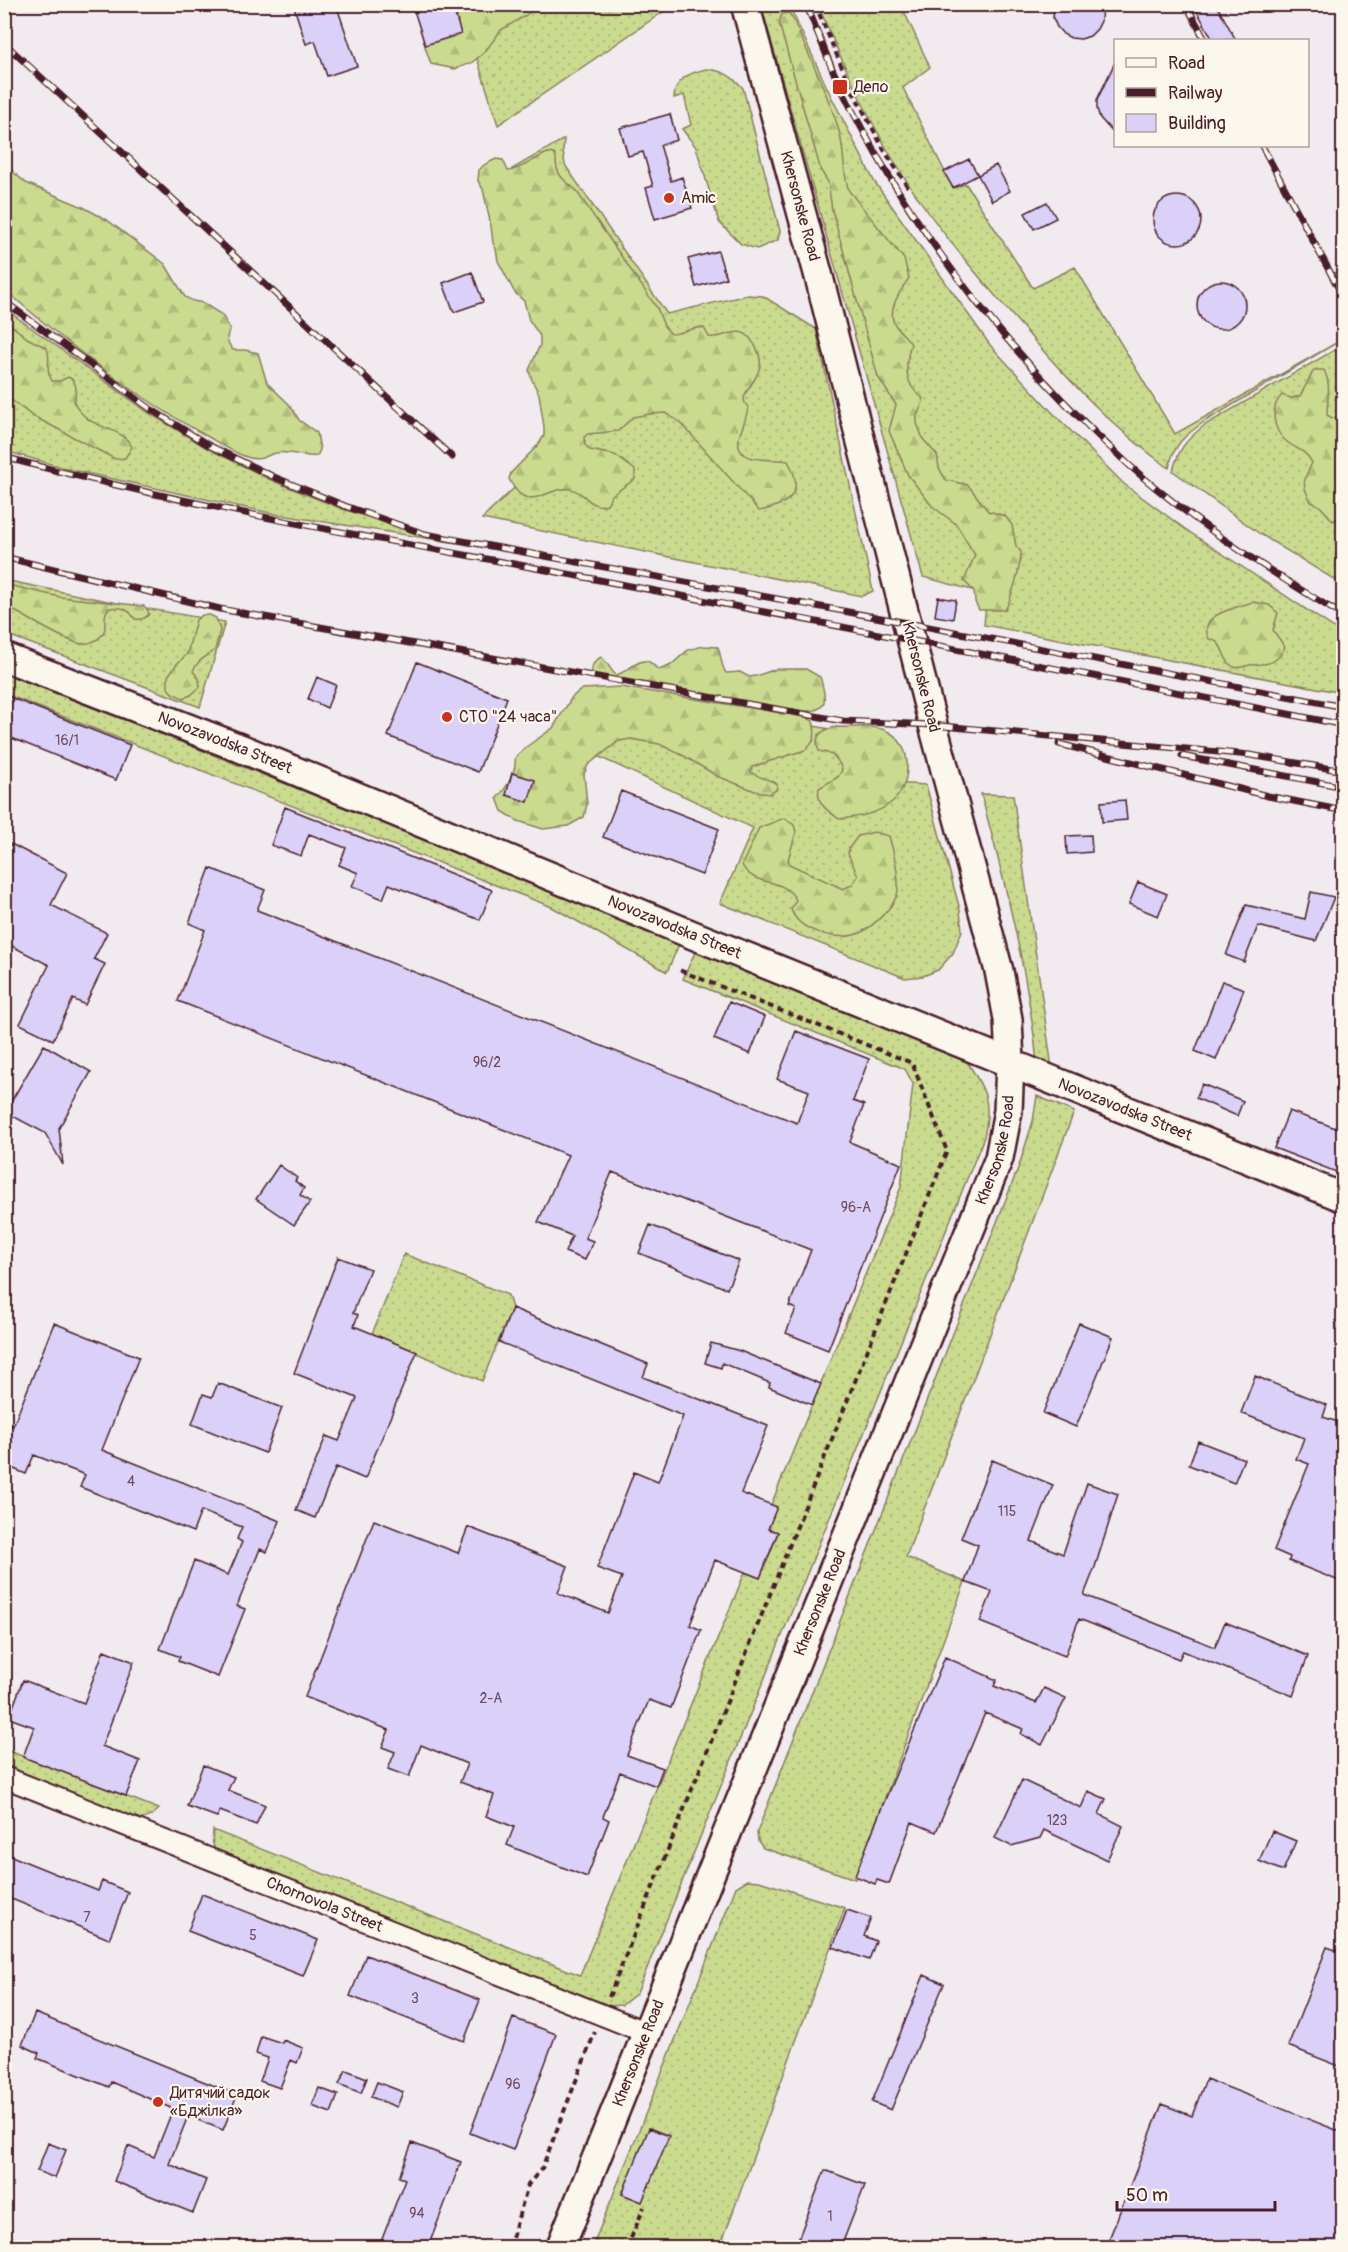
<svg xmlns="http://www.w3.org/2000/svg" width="1348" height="2252" viewBox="0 0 1348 2252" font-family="Pangolin,sans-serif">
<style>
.grass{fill:url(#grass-dots);stroke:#8a7d5d;stroke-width:1.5}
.forest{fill:url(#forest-firs);stroke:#8a7d5d;stroke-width:1.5}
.building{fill:#dad0f8;stroke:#4a1f2b;stroke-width:1.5}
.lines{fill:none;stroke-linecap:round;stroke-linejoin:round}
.street-casing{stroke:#4a1f2b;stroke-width:24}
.secondary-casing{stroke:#4a1f2b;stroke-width:32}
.path{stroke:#4a1f2b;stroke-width:4;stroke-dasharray:6 4.5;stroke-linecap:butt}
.street{stroke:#fbf7ec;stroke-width:20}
.secondary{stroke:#fbf7ec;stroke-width:27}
.rail-casing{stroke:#4a1f2b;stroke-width:7}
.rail{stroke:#fbf7ec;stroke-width:4.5;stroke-dasharray:14;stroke-linecap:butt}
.poi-dot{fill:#c8321e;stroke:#fbf7ec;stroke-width:2}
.labels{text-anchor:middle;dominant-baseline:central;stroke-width:4.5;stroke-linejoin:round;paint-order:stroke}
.number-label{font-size:14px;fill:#6e4b5e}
.poi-label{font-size:16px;fill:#4a1f2b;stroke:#fbf7ec;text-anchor:start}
.street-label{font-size:16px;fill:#4a1f2b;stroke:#fbf7ec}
</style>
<defs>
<pattern id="grass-dots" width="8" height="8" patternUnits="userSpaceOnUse" patternTransform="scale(1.5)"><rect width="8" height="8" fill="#cadb8f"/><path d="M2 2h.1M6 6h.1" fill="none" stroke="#afbc7c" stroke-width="1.8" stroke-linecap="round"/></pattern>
<pattern id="forest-firs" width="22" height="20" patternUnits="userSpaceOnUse" patternTransform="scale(1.5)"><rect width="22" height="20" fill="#cadb8f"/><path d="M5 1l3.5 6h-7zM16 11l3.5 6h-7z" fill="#afbc7c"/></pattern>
</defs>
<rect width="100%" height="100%" fill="#f1ebf0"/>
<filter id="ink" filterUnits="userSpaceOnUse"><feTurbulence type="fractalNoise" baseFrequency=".0167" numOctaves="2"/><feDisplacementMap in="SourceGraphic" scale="12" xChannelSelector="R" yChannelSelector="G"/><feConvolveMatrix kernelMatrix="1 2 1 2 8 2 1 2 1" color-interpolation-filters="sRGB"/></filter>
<g filter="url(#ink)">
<path class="grass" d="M 460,4 L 673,5 L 498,125 Z
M 761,5 L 789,5 L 830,94 L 874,181 L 990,345 L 1051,411 L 1124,484 L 1185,529 L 1343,634 L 1343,693 L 984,625 L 987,594 L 923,577 Z
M 818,5 L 901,5 L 930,67 L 903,88 L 953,188 L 966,184 L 1033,288 L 1075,267 L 1175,434 L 1336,343 L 1204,422 C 1185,435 1173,445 1169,468 C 1115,430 1068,380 1025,330 C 975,273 924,214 887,149 C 860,102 839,54 818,5 Z
M 706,69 C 722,70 732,76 743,88 L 780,231 L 778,240 L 757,249 L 741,244 L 719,222 L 696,147 L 682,129 L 691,125 L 684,95 L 674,98 C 675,79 689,73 706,69 Z
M 564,139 L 563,151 L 565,165 L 667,314 L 747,295 L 763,296 L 816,329 L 873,591 L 862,596 L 482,519 L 590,415 L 512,169 Z
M 4,308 L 149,413 L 207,448 L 271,480 L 342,509 L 457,543 L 275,514 L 72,470 L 5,451 Z
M 1343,345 L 1343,585 L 1260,534 L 1173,471 C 1178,449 1187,439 1205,425 Z
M 4,580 L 132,606 L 225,622 L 200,707 L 5,634 Z
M 4,671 L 680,942 L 667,972 L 552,907 L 5,694 Z
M 604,689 L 864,735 L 874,782 L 926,785 L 960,910 L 962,931 L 953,953 L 938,970 L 923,976 L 905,978 L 720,903 L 753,828 L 593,754 Z
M 981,794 L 1013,795 L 1052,1068 L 1037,1062 C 1028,971 1005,883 981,794 Z
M 696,950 L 966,1060 C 985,1089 992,1101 984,1137 L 637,1993 L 622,2005 L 610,2006 L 217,1853 C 212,1846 212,1840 213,1830 L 580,1975 L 745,1572 L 760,1578 L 778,1533 L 768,1529 L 776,1508 L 771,1505 L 901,1187 L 913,1084 L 905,1069 L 683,979 Z
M 1037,1096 L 1074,1112 L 906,1557 L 965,1582 L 855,1879 L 763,1848 L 758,1841 L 757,1832 L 1019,1166 L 1033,1121 Z
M 404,1254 L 508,1295 L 512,1308 L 482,1381 L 372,1334 Z
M 4,1749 L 159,1809 C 150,1818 144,1820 132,1820 L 5,1769 Z
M 747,1880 L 759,1881 L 845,1908 L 720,2247 L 592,2248 L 736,1887 Z"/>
<path class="forest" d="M 455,5 L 538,5 L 525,16 L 501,30 L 484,53 L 471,63 L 455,69 L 431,64 L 425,47 L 428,41 L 457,26 L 458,22 Z
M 789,13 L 793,19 C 808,54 829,95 839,131 C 845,151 842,171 849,191 L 904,259 L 909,278 C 901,290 885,312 896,326 C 900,332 907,337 911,344 C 905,362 903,385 922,397 L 923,402 L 917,416 L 917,423 L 923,439 L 937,455 L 939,468 L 946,480 L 968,485 L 988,511 L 1005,516 L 1012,525 L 1016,546 L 1021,552 C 1021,565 1012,598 1005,610 L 979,610 L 975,602 L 974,591 L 964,581 L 975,555 L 956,524 L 932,506 L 908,475 L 889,431 L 896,405 L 878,377 L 832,210 L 828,182 L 821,171 L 779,23 L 782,14 Z
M 548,153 L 554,154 L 556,157 C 555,174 563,180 575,189 L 657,308 L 664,326 L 671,334 C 682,334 693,326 704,328 L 709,337 C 722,340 738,325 749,337 C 782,376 730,390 748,407 C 747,419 741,428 739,439 C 734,466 774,457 788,461 C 806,493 789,505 759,511 L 680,422 L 665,413 L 650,414 L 633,417 L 618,431 L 588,434 L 584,437 L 585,445 L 590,450 L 615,455 L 635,470 L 635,479 L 612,495 L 607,504 C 590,511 586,491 570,489 C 546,486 528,517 509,479 L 511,473 L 538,445 L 544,436 L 544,427 L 539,394 L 532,380 L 529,370 L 540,345 L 540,336 L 529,320 L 524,301 L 515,293 L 498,261 L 496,249 L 493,243 L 491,226 L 483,189 L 478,181 L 479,170 L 484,165 L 496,159 L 503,160 L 508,171 C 523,169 534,158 548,153 Z
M 5,165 L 26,183 L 83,207 L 107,220 L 165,264 L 185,297 L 193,301 L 203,303 L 222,315 L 230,329 C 225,338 227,342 233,350 L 245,350 L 258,353 L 267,383 L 289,404 L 299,420 L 317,433 L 320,450 L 317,456 C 303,458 289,450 276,453 C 266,455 262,461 250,458 C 235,454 219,443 205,435 C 135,397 65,342 5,290 Z
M 5,320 L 27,338 L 47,348 C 52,362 44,367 52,381 L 60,381 L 68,377 C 79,382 76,392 74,402 C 88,432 119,423 132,447 L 125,458 L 115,459 L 31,415 L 5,395 Z
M 1314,370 L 1324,370 C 1332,386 1327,398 1327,415 L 1332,418 L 1339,417 L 1343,422 L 1343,515 L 1333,521 L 1320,506 L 1311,502 C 1301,483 1303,481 1312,463 C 1306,450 1297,450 1287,442 C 1273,431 1269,408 1282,395 L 1291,398 L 1300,396 Z
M 4,584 L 60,597 L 144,606 L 147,609 L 149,614 C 145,619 141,620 135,619 C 129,609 121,605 108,609 C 101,618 109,627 102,635 C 96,642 86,645 77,643 C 53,635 28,617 5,606 Z
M 1253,602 L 1269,605 L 1278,613 L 1273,630 L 1285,647 C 1276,665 1268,664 1250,665 C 1244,666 1238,670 1232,666 C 1221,658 1225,641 1209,639 C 1196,614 1236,608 1253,602 Z
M 202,615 L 210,615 L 216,618 L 220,630 L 215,650 C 207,657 197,660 193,671 L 199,679 L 200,687 L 191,695 L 183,698 L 172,693 L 168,688 L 168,676 L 176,665 L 187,654 L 196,620 Z
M 703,646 L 718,647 C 721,655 721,666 726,673 L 740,672 L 749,677 L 756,676 L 776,669 L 806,669 L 820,677 C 827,699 829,713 801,711 L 592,675 C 591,666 593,662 601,657 C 608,662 609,669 616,675 C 626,673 638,659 647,661 C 651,662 656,668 659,670 L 671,665 L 688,650 Z
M 621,687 L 806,717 L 813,721 C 816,733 816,742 805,750 L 752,767 L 751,772 C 760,779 768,778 777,784 L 776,790 L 769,794 L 755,791 L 717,776 L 684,756 L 659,744 L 631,739 L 619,741 L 588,765 L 584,774 L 587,804 L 584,817 L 568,826 L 543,829 L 518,821 L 502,811 L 497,798 C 506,789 517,772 515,758 L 526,747 L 553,728 L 572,697 L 582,689 Z
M 836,727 C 852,728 872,724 887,731 C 913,743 913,784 892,802 C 876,815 858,817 839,819 C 827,810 816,804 819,788 L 838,777 L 842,770 C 838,757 832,753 819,751 C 813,736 821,730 836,727 Z
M 784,818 L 794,825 L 796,832 L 788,860 L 789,864 L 843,889 L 852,885 L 858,876 L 848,854 L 849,848 L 858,836 L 874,832 L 889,836 C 893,849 901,882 897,895 C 892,909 868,932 854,935 C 833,940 798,931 791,909 L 796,900 C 783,875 754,889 742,865 L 759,828 Z"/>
<path class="building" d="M 293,4 L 336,4 L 357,66 L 327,76 L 315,41 L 306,44 Z
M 412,4 L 452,4 L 461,34 L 425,45 Z
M 1054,4 L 1102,4 L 1101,21 L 1097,29 L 1090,36 L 1081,39 L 1071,38 L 1063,34 L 1057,27 L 1053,18 Z
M 1193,4 L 1216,4 L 1236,40 L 1213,40 Z
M 1116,60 L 1116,136 L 1100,118 L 1097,109 L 1097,100 Z
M 670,114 L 677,140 L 660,145 L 671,181 L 682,177 L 692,208 L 655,219 L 646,188 L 653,186 L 643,152 L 628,156 L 620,128 Z
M 969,159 L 978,175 L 953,188 L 944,172 Z
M 996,165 L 1010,191 L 992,201 L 978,175 Z
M1153 220a24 24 0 1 1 48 0a24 24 0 1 1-48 0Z
M 1047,202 L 1056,218 L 1034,229 L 1025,213 Z
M 718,251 L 726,278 L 696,287 L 688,259 Z
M 472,272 L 483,302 L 454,312 L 443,283 Z
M1197 305a24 24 0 1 1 48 0a24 24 0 1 1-48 0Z
M 938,597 L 956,600 L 953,619 L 935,616 Z
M 417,662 L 507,698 L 478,772 L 388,736 Z
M 317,677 L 336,685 L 327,708 L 308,699 Z
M 4,695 L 130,745 L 116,780 L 4,735 Z
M 512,773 L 535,780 L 528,802 L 506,795 Z
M 621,791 L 719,829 L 702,875 L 603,837 Z
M 1125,800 L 1127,820 L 1102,822 L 1101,802 Z
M 285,807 L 492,890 L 480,920 L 389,884 L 383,899 L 352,886 L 358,873 L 339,865 L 346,848 L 309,834 L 301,856 L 271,845 Z
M 1091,835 L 1092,852 L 1067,854 L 1066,836 Z
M 11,844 L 67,873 L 51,905 L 107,933 L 94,959 L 105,964 L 85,1005 L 73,999 L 53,1040 L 20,1024 L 49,965 L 4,942 L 4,856 Z
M 210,868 L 265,890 L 257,910 L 797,1123 L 809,1091 L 777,1079 L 796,1031 L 869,1059 L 853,1101 L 864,1105 L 850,1142 L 901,1164 L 828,1350 L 786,1333 L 796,1309 L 789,1306 L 811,1250 L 612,1172 L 585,1238 L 593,1241 L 585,1260 L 565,1252 L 572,1236 L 538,1222 L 568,1155 L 178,1001 L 205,930 L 189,923 Z
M 1138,882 L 1167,894 L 1158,916 L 1129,904 Z
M 1311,892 L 1334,897 L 1316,941 L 1258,926 L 1244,962 L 1226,955 L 1246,905 L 1305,919 Z
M 1222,981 L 1244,989 L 1216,1060 L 1195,1051 Z
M 729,1002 L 765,1017 L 750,1054 L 714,1039 Z
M 44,1045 L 91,1072 L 59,1128 L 63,1165 L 45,1133 L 5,1112 Z
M 1202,1084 L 1243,1101 L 1237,1116 L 1196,1098 Z
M 1289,1111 L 1344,1131 L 1344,1175 L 1274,1148 Z
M 279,1165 L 297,1178 L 295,1181 L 304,1188 L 300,1195 L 310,1202 L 294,1225 L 256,1199 Z
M 650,1225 L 739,1261 L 727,1289 L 639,1253 Z
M 338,1257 L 370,1269 L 353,1313 L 358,1315 L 354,1326 L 417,1352 L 365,1479 L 336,1467 L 315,1518 L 296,1510 L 326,1436 L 339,1441 L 357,1398 L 294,1373 Z
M 512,1308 L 648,1364 L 643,1377 L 768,1426 L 741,1493 L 777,1507 L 768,1529 L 778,1532 L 760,1578 L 715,1560 L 690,1625 L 701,1630 L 671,1708 L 649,1700 L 627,1755 L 663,1768 L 656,1786 L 620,1772 L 603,1817 L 609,1820 L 587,1877 L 507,1845 L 514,1827 L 486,1816 L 494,1795 L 460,1782 L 467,1764 L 421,1745 L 409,1777 L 388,1769 L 395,1752 L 382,1747 L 389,1730 L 305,1697 L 374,1520 L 458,1553 L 468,1527 L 568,1566 L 558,1593 L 608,1613 L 622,1577 L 597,1568 L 634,1472 L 658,1482 L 683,1416 L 499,1342 Z
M 54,1323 L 139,1357 L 102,1450 L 280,1521 L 267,1552 L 260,1549 L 237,1606 L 245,1609 L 218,1677 L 178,1661 L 180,1657 L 160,1649 L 194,1561 L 228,1575 L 242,1542 L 237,1539 L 242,1527 L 201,1511 L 193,1532 L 80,1487 L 85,1475 L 34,1455 L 26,1474 L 4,1465 L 4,1422 L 13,1426 Z
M 1079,1323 L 1113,1337 L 1076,1427 L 1043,1413 Z
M 711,1343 L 740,1351 L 821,1384 L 812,1405 L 769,1387 L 770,1383 L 722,1363 L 721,1368 L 705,1363 Z
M 1255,1376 L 1327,1405 L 1323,1417 L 1344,1424 L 1344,1583 L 1289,1561 L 1290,1557 L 1274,1550 L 1309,1464 L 1296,1459 L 1304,1438 L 1241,1413 Z
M 218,1383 L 282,1408 L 265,1453 L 192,1424 L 203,1394 L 212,1397 Z
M 1198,1441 L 1244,1459 L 1234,1483 L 1189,1465 Z
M 992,1460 L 1053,1485 L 1031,1541 L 1063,1554 L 1087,1483 L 1118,1494 L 1095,1567 L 1084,1595 L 1215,1647 L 1225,1622 L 1308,1656 L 1293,1696 L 1183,1651 L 1179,1659 L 1079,1619 L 1065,1656 L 980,1622 L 992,1592 L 965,1582 L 978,1545 L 961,1538 Z
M 104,1650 L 134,1662 L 102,1746 L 140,1761 L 126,1796 L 23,1757 L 34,1727 L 9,1718 L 23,1680 L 84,1703 Z
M 945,1657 L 997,1680 L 994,1686 L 1036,1703 L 1044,1688 L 1066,1698 L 1042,1745 L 1021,1734 L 1023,1729 L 985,1713 L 936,1832 L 912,1822 L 889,1884 L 877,1880 L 875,1884 L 855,1876 L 882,1807 Z
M 203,1765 L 234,1777 L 228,1790 L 265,1805 L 256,1825 L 220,1811 L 217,1817 L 187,1806 Z
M 1022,1780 L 1081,1808 L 1088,1791 L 1106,1799 L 1099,1814 L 1123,1826 L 1107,1860 L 1044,1830 L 1040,1838 L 1011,1846 L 995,1838 Z
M 1272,1831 L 1296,1841 L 1283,1871 L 1259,1861 Z
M 4,1853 L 98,1891 L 102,1881 L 128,1892 L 109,1939 L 4,1896 Z
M 202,1894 L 318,1940 L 303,1976 L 188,1931 Z
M 847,1910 L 871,1918 L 864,1936 L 876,1941 L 869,1960 L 833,1947 Z
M 1327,1947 L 1344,1953 L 1344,2068 L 1288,2046 Z
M 366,1955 L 480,2000 L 464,2041 L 350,1996 Z
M 924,1975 L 944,1984 L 891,2110 L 872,2102 Z
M 35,2013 L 237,2095 L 223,2130 L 188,2116 L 169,2164 L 206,2180 L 193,2213 L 114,2181 L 128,2146 L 154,2157 L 173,2109 L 111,2082 L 109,2087 L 37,2058 L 39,2053 L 22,2045 Z
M 513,2018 L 556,2034 L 513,2150 L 470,2133 Z
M 261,2036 L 282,2043 L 283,2040 L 303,2048 L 297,2063 L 291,2060 L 280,2088 L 260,2081 L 268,2058 L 256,2054 Z
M 346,2070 L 367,2078 L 361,2093 L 339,2084 Z
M 1206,2079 L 1344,2133 L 1344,2247 L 1106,2247 L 1162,2104 L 1192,2116 Z
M 377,2082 L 403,2092 L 397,2107 L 371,2097 Z
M 319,2088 L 338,2095 L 331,2113 L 312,2106 Z
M 649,2128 L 669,2136 L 642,2202 L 622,2194 Z
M 48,2143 L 66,2150 L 55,2178 L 37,2171 Z
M 412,2143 L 461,2162 L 428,2247 L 379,2247 L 405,2179 L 399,2177 Z
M 825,2170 L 865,2185 L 841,2247 L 795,2247 Z"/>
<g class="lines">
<defs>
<g id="street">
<path id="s1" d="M 4,1777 L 645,2032"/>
</g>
<g id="secondary">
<path id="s2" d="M 4,657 L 240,748 L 693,935 L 1344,1198"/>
<path id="s3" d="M 560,2248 L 999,1158 L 1008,1111 L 1010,1063 L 1008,1019 L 999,971 L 933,725 L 819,277 L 745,4"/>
</g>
</defs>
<use href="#street" class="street-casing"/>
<use href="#secondary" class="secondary-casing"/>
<path class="path" d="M 815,4 L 849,84 L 884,150 L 909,189
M 609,1997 L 947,1151 L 912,1063 L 679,970
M 509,2248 L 528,2185 L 542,2168 L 595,2032
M 627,2248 L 644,2207"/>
<use href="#street" class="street"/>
<use href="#secondary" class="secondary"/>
<defs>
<path id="rail" d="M 806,4 C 818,32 828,62 841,88 C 911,231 1012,358 1129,465 C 1194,523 1269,571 1344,616
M 1186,4 L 1205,40
M 4,43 L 452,457
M 1262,146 L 1338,287
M 4,301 L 152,410 L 210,446 L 274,477 L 345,506 L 425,534 L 908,623 L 1344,707
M 4,457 C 197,509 393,541 589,578 C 841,626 1092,676 1344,725
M 4,557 L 220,609 L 843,721 L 933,725 L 1250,755 L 1344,771
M 1059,744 L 1268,796 L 1344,811
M 1182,756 L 1344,787"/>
</defs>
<use href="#rail" class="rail-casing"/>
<use href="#rail" class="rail"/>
</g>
</g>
<g class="poi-dot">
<rect x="832" y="79" width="16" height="16" rx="3"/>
<circle cx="669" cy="198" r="6"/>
<circle cx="447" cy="717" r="6"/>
<circle cx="158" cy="2102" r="6"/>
</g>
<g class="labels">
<g class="number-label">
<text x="67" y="740">16/1</text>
<text x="487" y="1062">96/2</text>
<text x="856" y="1207">96-А</text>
<text x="131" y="1481">4</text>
<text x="1007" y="1511">115</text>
<text x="491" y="1698">2-А</text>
<text x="1057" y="1820">123</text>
<text x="87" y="1917">7</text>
<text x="253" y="1935">5</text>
<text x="415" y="1998">3</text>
<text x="513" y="2084">96</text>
<text x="417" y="2213">94</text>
<text x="830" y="2216">1</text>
</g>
<g class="poi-label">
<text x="854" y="87">Депо</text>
<text x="681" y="198">Amic</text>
<text x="459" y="717">СТО "24 часа"</text>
<text x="170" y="2093">Дитячий садок<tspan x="170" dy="18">«Бджілка»</tspan></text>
</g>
<g class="street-label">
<text transform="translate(800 206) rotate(75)">Khersonske Road</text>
<text transform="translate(921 677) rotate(76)">Khersonske Road</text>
<text stroke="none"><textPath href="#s2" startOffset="237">Novozavodska Street</textPath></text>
<text stroke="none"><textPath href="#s2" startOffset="723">Novozavodska Street</textPath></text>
<text stroke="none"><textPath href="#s2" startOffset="1209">Novozavodska Street</textPath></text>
<text stroke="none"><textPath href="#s3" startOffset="1182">Khersonske Road</textPath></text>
<text stroke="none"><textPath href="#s3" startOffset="696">Khersonske Road</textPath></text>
<text stroke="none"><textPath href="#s1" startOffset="345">Chornovola Street</textPath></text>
<text stroke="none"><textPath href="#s3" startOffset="210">Khersonske Road</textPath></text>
</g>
</g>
<rect width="1348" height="2252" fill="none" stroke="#fbf7ec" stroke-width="24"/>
<rect x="12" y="12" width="1324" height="2228" fill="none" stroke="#4a1f2b" stroke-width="2" filter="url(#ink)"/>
<rect x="1114" y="39" width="195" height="108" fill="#fbf7ec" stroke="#b4a19f" stroke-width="1.5"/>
<rect x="1126" y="58" width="30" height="9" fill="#fbf7ec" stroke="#b4a19f" stroke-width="1.5"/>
<text x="1168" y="69" font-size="18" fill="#4a1f2b">Road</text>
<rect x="1126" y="88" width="30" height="9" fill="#4a1f2b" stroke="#b4a19f" stroke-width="1.5"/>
<text x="1168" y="99" font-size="18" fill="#4a1f2b">Railway</text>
<rect x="1126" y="114" width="30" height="18" fill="#dad0f8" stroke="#b4a19f" stroke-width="1.5"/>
<text x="1168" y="129" font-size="18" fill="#4a1f2b">Building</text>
<path d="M1117 2201v9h158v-9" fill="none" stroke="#4a1f2b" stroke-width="3"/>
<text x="1126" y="2201" font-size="18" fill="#4a1f2b" stroke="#fbf7ec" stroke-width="4.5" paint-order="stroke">50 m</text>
</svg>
